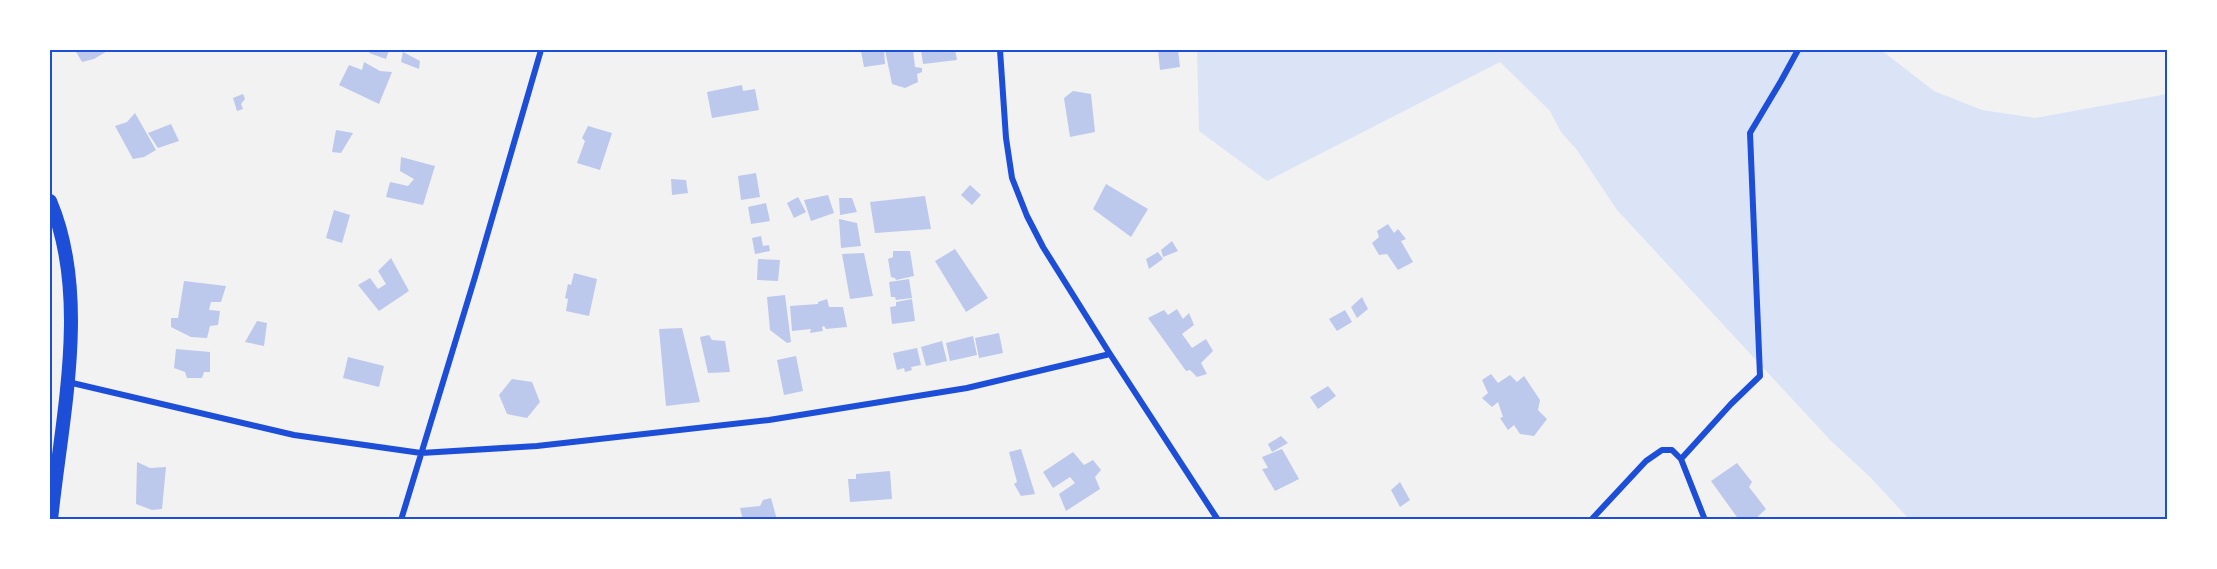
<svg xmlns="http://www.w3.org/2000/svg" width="2217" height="569" viewBox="0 0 2217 569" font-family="Karla,sans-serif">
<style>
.green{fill:#dbe4f7}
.building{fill:#bdc9ec}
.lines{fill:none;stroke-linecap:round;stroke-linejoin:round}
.minor{stroke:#1d4ed8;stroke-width:6}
.primary{stroke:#1d4ed8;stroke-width:14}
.neatline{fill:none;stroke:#1d4ed8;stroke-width:2}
</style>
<rect width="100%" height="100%" fill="#f2f2f2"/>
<path class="green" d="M 1197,50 L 1881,50 L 1934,91 L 1982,110 L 2035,118 L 2167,94 L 2167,519 L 1909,519 L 1869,476 L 1831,441 L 1617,210 L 1577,150 L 1561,132 L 1550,111 L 1500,62 L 1267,181 L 1199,131 Z"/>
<path class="building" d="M 75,50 L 109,50 L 94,59 L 82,62 Z
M 371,50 L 389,50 L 386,59 L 369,53 Z
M 868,50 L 884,50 L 885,64 L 864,67 L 861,51 Z
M 885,50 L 913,50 L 915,67 L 922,68 L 922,72 L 917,74 L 918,82 L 905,88 L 892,84 Z
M 921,50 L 955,50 L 957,60 L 923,64 Z
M 1158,50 L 1178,50 L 1180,67 L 1160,70 Z
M 403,52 L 420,61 L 419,69 L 401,62 Z
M 364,62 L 380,71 L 392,72 L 379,104 L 339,85 L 349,65 L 362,70 Z
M 742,85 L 743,91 L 755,89 L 759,110 L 712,118 L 707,92 Z
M 1073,91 L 1091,94 L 1095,132 L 1070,137 L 1064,98 Z
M 243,94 L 245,99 L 241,104 L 243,109 L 237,111 L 233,98 Z
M 135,113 L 156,150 L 144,157 L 133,159 L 115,126 L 127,122 Z
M 171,124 L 179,141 L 158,148 L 148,133 Z
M 588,126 L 612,133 L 600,170 L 577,163 L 585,141 L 582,138 Z
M 336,130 L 353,133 L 341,153 L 332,152 Z
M 401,157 L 435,166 L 423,205 L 386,197 L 390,182 L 408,186 L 414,179 L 400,171 Z
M 756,173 L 760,197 L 741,200 L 738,176 Z
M 671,179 L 686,180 L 688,193 L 672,195 Z
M 1106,184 L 1148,209 L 1131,237 L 1093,209 Z
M 970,185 L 981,195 L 972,205 L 961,195 Z
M 828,195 L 834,213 L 811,221 L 804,200 Z
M 925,196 L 931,229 L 875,233 L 870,202 Z
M 798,197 L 806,212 L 794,218 L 787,203 Z
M 839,198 L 852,198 L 857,212 L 840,215 Z
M 766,203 L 770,221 L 751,224 L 748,207 Z
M 334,210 L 350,215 L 342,243 L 326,238 Z
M 839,219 L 857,223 L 861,246 L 841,248 Z
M 1388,224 L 1394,233 L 1398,229 L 1406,239 L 1401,241 L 1413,262 L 1398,270 L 1387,254 L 1379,255 L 1372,243 L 1379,237 L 1377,231 Z
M 761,236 L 763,246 L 769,245 L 770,251 L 755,254 L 752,238 Z
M 1172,241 L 1178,251 L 1163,257 L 1161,250 Z
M 955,249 L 988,298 L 966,312 L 935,261 Z
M 893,251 L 910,251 L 914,276 L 896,280 L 895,278 L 891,277 L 888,259 L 893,257 Z
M 1158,252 L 1163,259 L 1149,269 L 1146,259 Z
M 864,253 L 873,296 L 850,299 L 842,254 Z
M 391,258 L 409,291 L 379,311 L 358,285 L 370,278 L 378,289 L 386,284 L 378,271 Z
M 758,259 L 780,260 L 778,281 L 757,280 Z
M 574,273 L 597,279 L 589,316 L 566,311 L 568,299 L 565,298 L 568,284 L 571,285 Z
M 909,279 L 912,298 L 896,300 L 895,297 L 891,297 L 889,282 Z
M 184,281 L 226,286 L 221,302 L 211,302 L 209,310 L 220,311 L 218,325 L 210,326 L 207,338 L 191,337 L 171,327 L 171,318 L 178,318 Z
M 785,295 L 791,342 L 787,343 L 770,330 L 767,297 Z
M 1362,297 L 1368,309 L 1357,318 L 1351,307 Z
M 827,299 L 829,307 L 843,307 L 847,327 L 826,329 L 824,326 L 822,327 L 823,331 L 810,333 L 811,329 L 792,331 L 790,306 L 818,304 L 818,302 Z
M 912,299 L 915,321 L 892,324 L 890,307 L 896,306 L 896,302 Z
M 1177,309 L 1183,319 L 1189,313 L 1194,325 L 1182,334 L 1192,348 L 1206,339 L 1213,351 L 1201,363 L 1207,374 L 1197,377 L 1190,370 L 1186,371 L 1148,318 L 1164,310 L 1168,315 Z
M 1345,310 L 1352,322 L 1337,331 L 1329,319 Z
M 257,321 L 267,323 L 264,346 L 245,342 Z
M 682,328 L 700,402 L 666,406 L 659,329 Z
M 999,333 L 1003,353 L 979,358 L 975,338 Z
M 709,335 L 712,340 L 725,341 L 730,372 L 708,373 L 700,337 Z
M 973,336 L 977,355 L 950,361 L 946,343 Z
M 942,341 L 947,361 L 926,366 L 921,347 Z
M 917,348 L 921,365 L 911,367 L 912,370 L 905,372 L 904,368 L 897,370 L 893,353 Z
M 176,349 L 210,352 L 210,372 L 204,372 L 202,378 L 187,378 L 185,372 L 174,368 Z
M 796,356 L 803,391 L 784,395 L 777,360 Z
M 348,357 L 384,366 L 379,387 L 343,378 Z
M 1491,374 L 1498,383 L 1510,375 L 1517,382 L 1524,376 L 1540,400 L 1538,410 L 1547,419 L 1534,436 L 1520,434 L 1514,425 L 1508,430 L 1500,418 L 1503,417 L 1498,402 L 1492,407 L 1482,398 L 1488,393 L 1482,380 Z
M 512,379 L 532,382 L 540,402 L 527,418 L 507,414 L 499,395 Z
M 1328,386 L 1336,396 L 1318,409 L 1310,397 Z
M 1281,436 L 1288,443 L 1272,452 L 1268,444 Z
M 1021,449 L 1035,494 L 1021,496 L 1014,484 L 1017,482 L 1009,452 Z
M 1282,449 L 1299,479 L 1275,491 L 1262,469 L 1268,468 L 1262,457 Z
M 1073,452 L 1084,465 L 1093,460 L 1101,470 L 1095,477 L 1100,489 L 1066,511 L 1059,494 L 1075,483 L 1070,477 L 1053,488 L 1043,472 Z
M 137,462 L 150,468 L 166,467 L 162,509 L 152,510 L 136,504 Z
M 1737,463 L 1752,482 L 1749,487 L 1766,509 L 1754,520 L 1739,520 L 1711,481 Z
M 890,471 L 892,499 L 850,502 L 848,479 L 856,479 L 856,474 Z
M 1400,482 L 1410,500 L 1400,507 L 1391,490 Z
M 771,498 L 777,520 L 743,520 L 740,508 L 760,506 L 763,500 Z"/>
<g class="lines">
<path class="minor" d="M 1000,50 L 1006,138 L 1012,178 L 1027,216 L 1043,247 L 1110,354 L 1218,520
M 68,382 L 294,435 L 421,453 L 537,446 L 769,420 L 967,388 L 1110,354
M 1681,459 L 1731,404 L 1760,376 L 1750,133 L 1781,81 L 1798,50
M 401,520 L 475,277 L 541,50
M 1591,520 L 1646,461 L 1662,450 L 1672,450 L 1681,459 L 1705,520"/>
<path class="primary" d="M 50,201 C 91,297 61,420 51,520"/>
</g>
<rect width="2217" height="569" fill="none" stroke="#ffffff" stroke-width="102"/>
<rect x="51" y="51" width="2115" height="467" class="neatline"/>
</svg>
